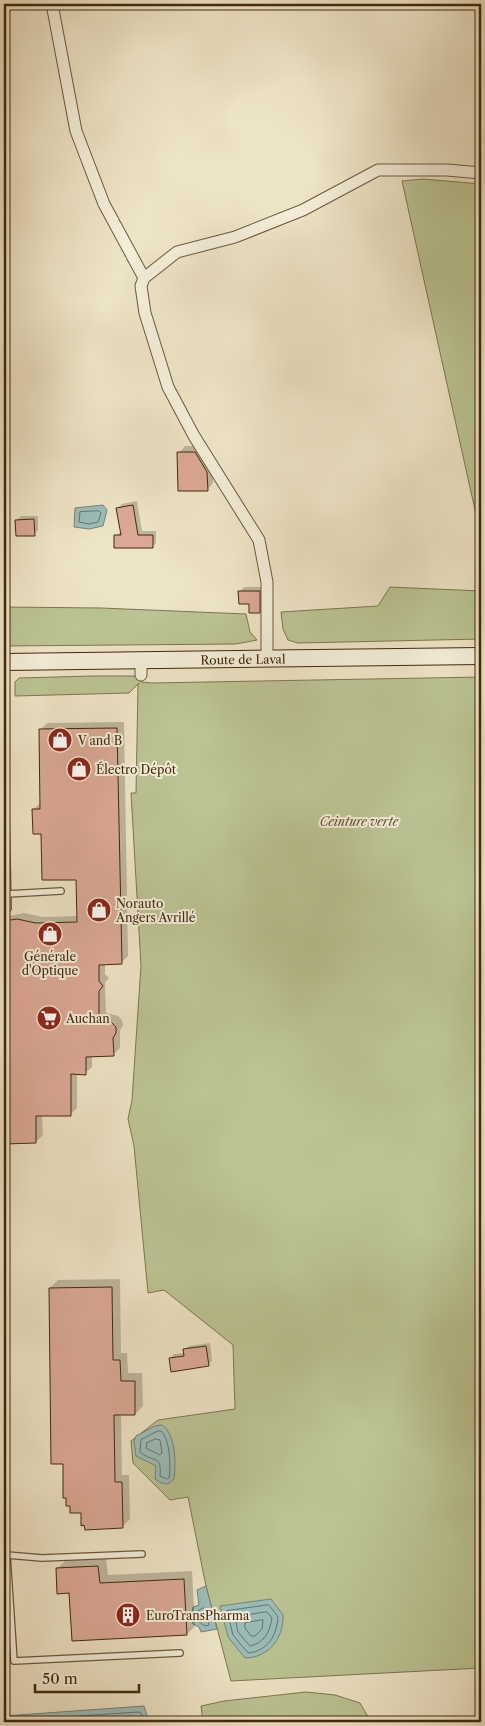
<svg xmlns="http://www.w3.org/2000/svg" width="485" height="1726" viewBox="0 0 485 1726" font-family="'Libre Caslon Text',serif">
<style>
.green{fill:#bbc392;stroke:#7e764f}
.water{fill:#9abdba;stroke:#778274}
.shadow{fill:#0003}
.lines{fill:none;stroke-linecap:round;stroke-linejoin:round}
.shore{stroke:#6e7363;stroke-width:1}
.building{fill:#dba895;stroke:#42290c}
.service-casing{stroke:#6d583a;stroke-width:8}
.minor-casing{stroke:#6d583a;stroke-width:13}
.secondary-casing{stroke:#42290c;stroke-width:18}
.service{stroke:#f3edd9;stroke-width:5.5}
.minor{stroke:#f3edd9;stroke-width:11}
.secondary{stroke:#f3edd9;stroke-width:16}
.labels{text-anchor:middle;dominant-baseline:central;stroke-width:4;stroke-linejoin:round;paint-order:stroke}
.street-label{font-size:12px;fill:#42290c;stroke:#f3edd9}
.poi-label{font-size:12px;fill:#42290c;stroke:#f3edd9;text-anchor:start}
.park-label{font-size:12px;font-style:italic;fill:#60502e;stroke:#f3edd9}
</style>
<rect width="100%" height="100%" fill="#ede3c5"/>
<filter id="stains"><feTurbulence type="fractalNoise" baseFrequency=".004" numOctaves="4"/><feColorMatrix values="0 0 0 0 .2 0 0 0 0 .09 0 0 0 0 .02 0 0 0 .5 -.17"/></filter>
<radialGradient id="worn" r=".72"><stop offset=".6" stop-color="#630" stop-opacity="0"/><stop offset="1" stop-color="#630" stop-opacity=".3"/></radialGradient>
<path class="green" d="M 423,179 L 481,184 L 481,537 L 402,181 Z
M 390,587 L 481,591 L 481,639 L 298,643 L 288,640 L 283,629 L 281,612 L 378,606 Z
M 4,607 L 101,608 L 246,614 L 250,632 L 257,640 L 236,644 L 4,646 Z
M 92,676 L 140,676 L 141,682 L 151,683 L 481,677 L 481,1668 L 231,1681 L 206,1586 L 188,1497 L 170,1500 L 133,1463 L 131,1441 L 158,1420 L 235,1409 L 233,1345 L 164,1290 L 148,1293 L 134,1146 L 128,1119 L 132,1100 L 141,966 L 131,793 L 136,793 L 138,685 L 139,683 L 129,693 L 15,696 L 15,682 L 19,678 Z
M 306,1692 L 335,1695 L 360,1703 L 371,1722 L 203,1722 L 201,1706 L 224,1701 Z"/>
<path class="water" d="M 103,505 L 107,510 L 103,526 L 89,529 L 74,527 L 75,508 Z
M 162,1425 C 176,1434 176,1464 174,1479 L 168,1484 L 161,1483 L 155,1479 L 156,1466 L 136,1456 L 134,1441 L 136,1436 L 155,1426 Z
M 206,1586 L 217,1629 L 201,1632 L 199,1627 L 193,1624 L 191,1616 L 193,1607 L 199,1605 L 197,1590 Z
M 271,1599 L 283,1615 C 284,1637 269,1658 245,1658 L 228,1637 L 220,1606 Z
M 144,1706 L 149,1722 L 4,1722 L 4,1716 Z"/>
<path class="shadow" d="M 185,446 L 202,446 L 213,465 L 213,483 L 207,490 L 179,453 Z
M 137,501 L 142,531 L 156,531 L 156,543 L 152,547 L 115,536 L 122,531 L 118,508 L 122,504 Z
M 21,516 L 38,516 L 38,530 L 34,534 L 17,520 Z
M 244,587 L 263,587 L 263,608 L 259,612 L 240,591 Z
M 124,722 L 128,956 L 121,963 L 105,964 L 105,974 L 109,978 L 105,983 L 106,1013 L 118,1016 L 122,1020 L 123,1025 L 120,1031 L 120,1048 L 113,1055 L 92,1055 L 92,1067 L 85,1073 L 77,1073 L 77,1108 L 71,1114 L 42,1115 L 43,1135 L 36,1142 L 4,1143 L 4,917 L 24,913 L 43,917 L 78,916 L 77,878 L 42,832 L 34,809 L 40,803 L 40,730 L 47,723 Z
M 120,1279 L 121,1353 L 127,1353 L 128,1373 L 142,1373 L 143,1406 L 135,1414 L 121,1414 L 122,1475 L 129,1475 L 130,1519 L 122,1527 L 64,1462 L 50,1288 L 58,1280 Z
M 210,1343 L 212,1361 L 208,1365 L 170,1359 L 174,1354 L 185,1353 L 185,1350 L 189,1346 Z
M 106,1558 L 108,1575 L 192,1571 L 195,1626 L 187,1634 L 70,1592 L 58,1568 L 66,1560 Z
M 4,1630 L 5,1667 L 4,1668 Z"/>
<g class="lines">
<path class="shore" d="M 99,511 L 101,513 L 98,522 L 89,524 L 79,522 L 80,512 Z
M 158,1431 L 161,1431 C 170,1439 171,1466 169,1478 L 167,1479 L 160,1476 C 162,1454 153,1463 140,1452 L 141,1440 Z
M 156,1439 L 160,1440 L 162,1453 L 160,1455 L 146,1448 L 147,1443 Z
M 269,1605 L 278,1617 C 277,1635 268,1651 248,1653 L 233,1635 L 227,1611 Z
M 203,1608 L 206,1609 L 209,1625 L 206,1626 C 199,1623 195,1620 197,1612 Z
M 267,1612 L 272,1618 C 270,1632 264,1643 250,1646 L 238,1632 L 235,1617 Z
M 263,1620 L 262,1629 L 255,1636 L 251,1636 L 245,1628 L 245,1623 Z
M 4,1721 L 139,1712 L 141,1713 L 144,1722
M 76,1722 L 134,1718 L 137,1722"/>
</g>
<path class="building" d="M 177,452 L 195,452 L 207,472 L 208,491 L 178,491 Z
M 133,505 L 138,535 L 153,535 L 153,548 L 114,548 L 114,535 L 121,535 L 116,508 Z
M 34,519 L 35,536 L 16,536 L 15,520 Z
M 238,591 L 260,591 L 260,613 L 249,613 L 249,604 L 239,604 Z
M 117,728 L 122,964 L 99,965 L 99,981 L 103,986 L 99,991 L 99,1019 L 111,1022 L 116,1027 L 116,1033 L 113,1038 L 114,1056 L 86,1057 L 86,1075 L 71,1074 L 71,1116 L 36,1116 L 36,1143 L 4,1144 L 4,921 L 17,919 L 36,923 L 77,922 L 76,880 L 42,880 L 41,834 L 33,834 L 32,809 L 40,809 L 39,729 Z
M 112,1287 L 113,1360 L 120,1360 L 121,1381 L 135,1381 L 135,1415 L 114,1415 L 115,1482 L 122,1482 L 123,1528 L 85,1530 L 84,1525 L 81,1526 L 81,1513 L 70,1513 L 70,1506 L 66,1506 L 66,1498 L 63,1498 L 63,1464 L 51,1464 L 49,1288 Z
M 206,1346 L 209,1366 L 171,1372 L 169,1358 L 184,1356 L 183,1349 Z
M 98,1566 L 100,1583 L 184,1579 L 187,1635 L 72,1641 L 69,1593 L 57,1594 L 56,1568 Z"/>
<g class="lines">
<defs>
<path id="service" d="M 4,733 L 8,908 L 4,908
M 7,894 L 61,891
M 4,1551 L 7,1555 L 14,1661 L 180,1653
M 7,1555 L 42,1558 L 142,1554"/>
<path id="minor" d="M 52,4 L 76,131 L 104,204 L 144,278
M 267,659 L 267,582 L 259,540 L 194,436 L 168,387 L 145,313 L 141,286 L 144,278 L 177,252 L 235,237 L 303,210 L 378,170 L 447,170 L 481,173
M 141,660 L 141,675"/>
<g id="secondary">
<path id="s1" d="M 4,662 L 481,656"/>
</g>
</defs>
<use href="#service" class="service-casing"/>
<use href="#minor" class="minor-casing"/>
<use href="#secondary" class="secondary-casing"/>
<use href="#service" class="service"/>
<use href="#minor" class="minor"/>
<use href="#secondary" class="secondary"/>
</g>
<defs>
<symbol id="shop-disc" viewBox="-11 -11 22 22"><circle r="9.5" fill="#8f2418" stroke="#f3edd9"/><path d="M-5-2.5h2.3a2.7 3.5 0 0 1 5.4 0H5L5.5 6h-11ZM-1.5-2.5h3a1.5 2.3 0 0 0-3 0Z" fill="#fff"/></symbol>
<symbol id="supermarket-disc" viewBox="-11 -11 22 22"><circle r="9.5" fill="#8f2418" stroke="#f3edd9"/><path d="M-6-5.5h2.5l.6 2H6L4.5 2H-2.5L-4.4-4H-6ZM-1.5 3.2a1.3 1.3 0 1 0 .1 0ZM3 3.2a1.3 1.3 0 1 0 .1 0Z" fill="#fff"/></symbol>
<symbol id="building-disc" viewBox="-11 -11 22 22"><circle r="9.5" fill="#8f2418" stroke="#f3edd9"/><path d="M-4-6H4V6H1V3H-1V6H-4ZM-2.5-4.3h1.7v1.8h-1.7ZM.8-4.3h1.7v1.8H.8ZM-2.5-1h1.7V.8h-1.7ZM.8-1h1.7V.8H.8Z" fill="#fff"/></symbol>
</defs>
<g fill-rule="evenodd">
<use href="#shop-disc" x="46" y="726" width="28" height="28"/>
<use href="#shop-disc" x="65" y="755" width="28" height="28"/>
<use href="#shop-disc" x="85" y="896" width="28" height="28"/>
<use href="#shop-disc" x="36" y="920" width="28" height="28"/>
<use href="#supermarket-disc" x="35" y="1004" width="28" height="28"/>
<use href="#building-disc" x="114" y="1601" width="28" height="28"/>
</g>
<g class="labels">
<g class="street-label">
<text stroke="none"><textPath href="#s1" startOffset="239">Route de Laval</textPath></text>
</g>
<g class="poi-label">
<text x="78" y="740">V and B</text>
<text x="96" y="769">Électro Dépôt</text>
<text x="116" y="903">Norauto<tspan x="116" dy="14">Angers Avrillé</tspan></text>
<text x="50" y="956" text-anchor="middle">Générale<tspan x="50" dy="14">d'Optique</tspan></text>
<text x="66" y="1018">Auchan</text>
<text x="146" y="1615">EuroTransPharma</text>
</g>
<g class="park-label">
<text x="359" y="821">Ceinture verte</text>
</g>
</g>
<rect width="485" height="1726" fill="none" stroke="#ede3c5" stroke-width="20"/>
<rect x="5" y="5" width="475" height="1716" fill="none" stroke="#42290c" stroke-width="2.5"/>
<rect x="10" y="10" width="465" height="1706" fill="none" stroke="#42290c"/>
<path d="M35 1684v8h104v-8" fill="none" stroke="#42290c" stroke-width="2.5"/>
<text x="42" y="1684" font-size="15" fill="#42290c" stroke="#f3edd9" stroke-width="4" paint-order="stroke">50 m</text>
<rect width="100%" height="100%" filter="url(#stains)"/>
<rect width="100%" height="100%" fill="url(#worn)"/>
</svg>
